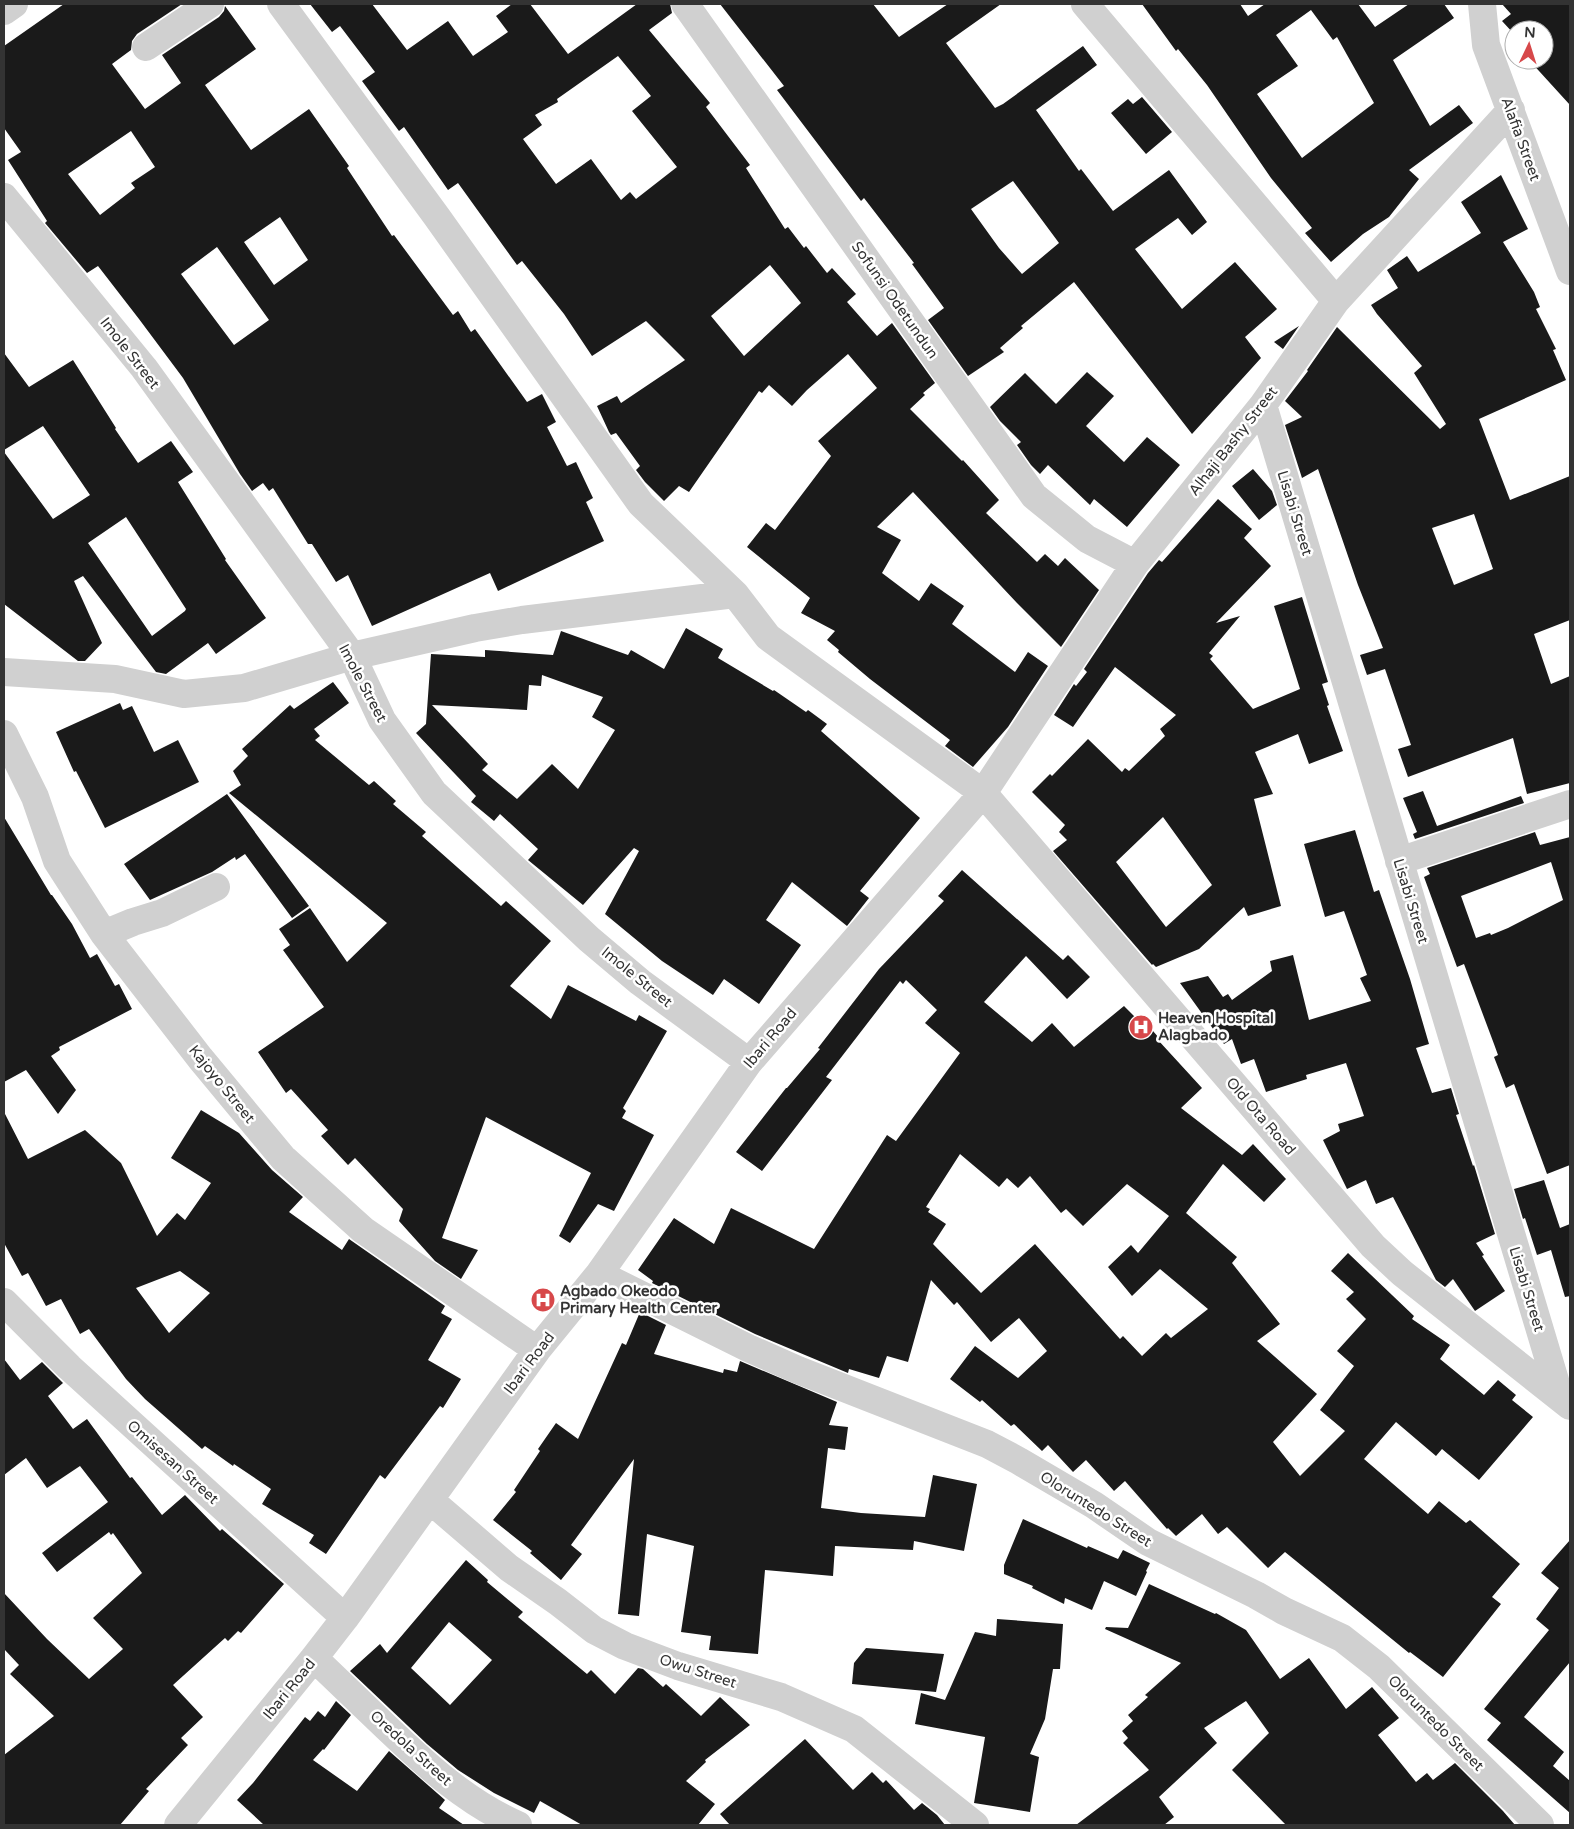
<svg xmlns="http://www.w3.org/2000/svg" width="1574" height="1829" viewBox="0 0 1574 1829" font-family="'Varela Round',sans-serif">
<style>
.building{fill:#1a1a1a;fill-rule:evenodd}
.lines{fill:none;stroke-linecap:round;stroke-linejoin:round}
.minor{stroke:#d0d0d0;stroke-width:28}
.labels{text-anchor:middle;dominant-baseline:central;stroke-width:5;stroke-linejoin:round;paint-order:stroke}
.street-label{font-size:15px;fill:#333;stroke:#fff}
.poi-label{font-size:15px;font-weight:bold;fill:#333;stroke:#fff;text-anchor:start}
</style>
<rect width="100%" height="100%" fill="#fff"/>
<path class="building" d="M 64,4 L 182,4 L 137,34 L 132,41 L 131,50 L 112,64 L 145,109 L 181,83 L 162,55 L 219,17 L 224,11 L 225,6 L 256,49 L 205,85 L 251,150 L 309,109 L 349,166 L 347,168 L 392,236 L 394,235 L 453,315 L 458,311 L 471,332 L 475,329 L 527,402 L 542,394 L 556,422 L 547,427 L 567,466 L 576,462 L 593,498 L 586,502 L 604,541 L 498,591 L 490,573 L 372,626 L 348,575 L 336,582 L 312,544 L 308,544 L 273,488 L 269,491 L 263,483 L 252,491 L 240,474 L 183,378 L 139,319 L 98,266 L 87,273 L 45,223 L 47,221 L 8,160 L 21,152 L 4,128 L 4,46 ZM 131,131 L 155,167 L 131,183 L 135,188 L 100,215 L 68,174 ZM 280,217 L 308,260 L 274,285 L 244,242 ZM 217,247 L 269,320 L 234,345 L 181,274 Z
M 310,4 L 372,4 L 407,50 L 448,21 L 473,56 L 508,32 L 496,16 L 512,4 L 530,4 L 568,54 L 637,4 L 670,4 L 672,13 L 649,30 L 710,103 L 706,107 L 750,165 L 746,168 L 785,229 L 788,227 L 804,248 L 806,246 L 827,273 L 832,268 L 856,294 L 847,302 L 877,336 L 892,323 L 935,383 L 923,393 L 925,395 L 910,409 L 962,461 L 963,460 L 999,500 L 986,513 L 1037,562 L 1045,554 L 1058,566 L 1065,558 L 1099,590 L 1061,647 L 1017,603 L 913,492 L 877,527 L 901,540 L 882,573 L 919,601 L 931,583 L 964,606 L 952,624 L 1015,672 L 1028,652 L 1048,666 L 1008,727 L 973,767 L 945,746 L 950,740 L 870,679 L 838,652 L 839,650 L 827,640 L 835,631 L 801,613 L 810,598 L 747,547 L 766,523 L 775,530 L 831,456 L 818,441 L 877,388 L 848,354 L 807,390 L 792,406 L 769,385 L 762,393 L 759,391 L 689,492 L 679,486 L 664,501 L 645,482 L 636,470 L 640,466 L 616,433 L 611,435 L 609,432 L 597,406 L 617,396 L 621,403 L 685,360 L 646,321 L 592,356 L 564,314 L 522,261 L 517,265 L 458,183 L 448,190 L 404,127 L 399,131 L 362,81 L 375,72 L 340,26 L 332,32 ZM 618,56 L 651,96 L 632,111 L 677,167 L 636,199 L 630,192 L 621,200 L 591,159 L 556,184 L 523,139 L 542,125 L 535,115 L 558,102 L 557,99 ZM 770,265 L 801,303 L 744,356 L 711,316 Z
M 720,4 L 873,4 L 899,37 L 948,4 L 1001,4 L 946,43 L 995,108 L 1003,104 L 1083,46 L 1097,65 L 1036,110 L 1079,171 L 1081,169 L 1113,211 L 1169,170 L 1207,222 L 1192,235 L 1178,218 L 1135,249 L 1182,309 L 1235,262 L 1277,309 L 1245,337 L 1261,358 L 1192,434 L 1074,282 L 1021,326 L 1023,328 L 1000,348 L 1004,352 L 968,376 L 928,320 L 944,308 L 912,264 L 914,263 L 864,198 L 861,201 L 777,90 L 784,86 ZM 1013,181 L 1059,243 L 1022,274 L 999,248 L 971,209 Z
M 1142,4 L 1240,4 L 1248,16 L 1265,4 L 1358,4 L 1375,27 L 1409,4 L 1444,4 L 1454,18 L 1393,60 L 1430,126 L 1459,105 L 1473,123 L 1409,170 L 1419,179 L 1389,217 L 1363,234 L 1331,262 L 1305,233 L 1312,228 L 1271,178 L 1207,85 L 1178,49 L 1176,51 ZM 1311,10 L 1333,40 L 1337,37 L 1374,103 L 1302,158 L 1257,94 L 1298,66 L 1276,35 Z
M 1502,4 L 1570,4 L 1570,105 L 1529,60 L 1544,60 L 1544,30 L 1514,30 L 1514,34 L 1502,21 L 1511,14 Z
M 1142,97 L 1172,132 L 1146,154 L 1111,113 L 1128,99 L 1133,104 Z
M 1501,175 L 1528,229 L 1503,242 L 1534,292 L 1540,307 L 1536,309 L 1556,349 L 1553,350 L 1566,380 L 1479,419 L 1510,500 L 1570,476 L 1570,620 L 1534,634 L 1551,684 L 1570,676 L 1570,783 L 1527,794 L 1513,738 L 1408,777 L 1398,749 L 1411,745 L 1385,669 L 1367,675 L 1360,655 L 1383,648 L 1358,585 L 1318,469 L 1302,478 L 1285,425 L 1302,417 L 1285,401 L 1308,371 L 1307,370 L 1337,327 L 1440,429 L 1446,424 L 1414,373 L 1422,366 L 1377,314 L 1371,305 L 1398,288 L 1387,270 L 1407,256 L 1418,272 L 1481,233 L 1461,202 ZM 1474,514 L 1493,569 L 1454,585 L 1432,528 Z
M 1299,326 L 1283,349 L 1274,342 Z
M 4,353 L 29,387 L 73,360 L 116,428 L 115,429 L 138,463 L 171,441 L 193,472 L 178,482 L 226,559 L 225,560 L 266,618 L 216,654 L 208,643 L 166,674 L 156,672 L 83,576 L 74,581 L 102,643 L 85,661 L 78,661 L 4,604 L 4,452 L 53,519 L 90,495 L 43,426 L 4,450 ZM 126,517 L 186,609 L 185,611 L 152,636 L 88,543 Z
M 1087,372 L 1114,396 L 1086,426 L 1124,462 L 1147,437 L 1180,465 L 1127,527 L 1094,499 L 1090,505 L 1048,465 L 1040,474 L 1031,465 L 1017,445 L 1021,442 L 1000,421 L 990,407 L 1025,373 L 1056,404 Z
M 1253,469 L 1272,491 L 1277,505 L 1259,520 L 1232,486 Z
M 1218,499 L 1252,529 L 1244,538 L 1271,566 L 1216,623 L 1240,616 L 1209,653 L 1213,656 L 1210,659 L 1253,709 L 1300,689 L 1274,606 L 1302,597 L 1328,682 L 1322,684 L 1329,705 L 1327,706 L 1343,751 L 1309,764 L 1298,734 L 1255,752 L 1273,794 L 1254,799 L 1281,906 L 1248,916 L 1244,907 L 1199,949 L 1156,967 L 1153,964 L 1152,965 L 1053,851 L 1067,840 L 1059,832 L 1065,825 L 1032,792 L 1050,774 L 1052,776 L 1088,739 L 1122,772 L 1125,768 L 1129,771 L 1165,736 L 1160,729 L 1176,715 L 1115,667 L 1073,727 L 1054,715 L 1074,684 L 1076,686 L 1087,672 L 1084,669 L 1148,573 L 1159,560 L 1162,562 ZM 1163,817 L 1212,885 L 1166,927 L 1116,862 Z
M 686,628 L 723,649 L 718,658 L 773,691 L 774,690 L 806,712 L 808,710 L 827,724 L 821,731 L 920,818 L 860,891 L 869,898 L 847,926 L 792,882 L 766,920 L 801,945 L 759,1004 L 724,979 L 713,995 L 662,961 L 605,914 L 639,851 L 634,848 L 583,905 L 528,860 L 538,849 L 500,814 L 494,821 L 471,802 L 476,796 L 416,733 L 426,724 L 431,654 L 485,657 L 485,650 L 553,655 L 561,631 L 628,655 L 631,650 L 664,669 ZM 542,675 L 603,697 L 592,717 L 615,730 L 578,789 L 552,764 L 517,799 L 482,770 L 488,764 L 432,705 L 527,710 L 529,685 L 541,686 Z
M 333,682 L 349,703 L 314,729 L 320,736 L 315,740 L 369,785 L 374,781 L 396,801 L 393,804 L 426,832 L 422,836 L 501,906 L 506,901 L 551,941 L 510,986 L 551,1019 L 568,985 L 636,1021 L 639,1015 L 667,1031 L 623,1108 L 626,1111 L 622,1118 L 654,1135 L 614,1211 L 598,1204 L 570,1243 L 559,1236 L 591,1173 L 486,1117 L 442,1238 L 478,1250 L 461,1279 L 435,1261 L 399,1221 L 403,1209 L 355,1158 L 348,1165 L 321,1136 L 328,1130 L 291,1089 L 286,1093 L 258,1052 L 324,1007 L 283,950 L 290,945 L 279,929 L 310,908 L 347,962 L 387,923 L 229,793 L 241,785 L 233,771 L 248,756 L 242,749 L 290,705 L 294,709 Z
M 120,703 L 123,710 L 132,706 L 154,752 L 178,740 L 199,782 L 105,828 L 76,771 L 74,772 L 56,732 Z
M 1423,791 L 1437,826 L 1521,796 L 1524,803 L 1415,839 L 1413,834 L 1417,832 L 1403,798 Z
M 227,794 L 309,906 L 292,918 L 245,854 L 236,860 L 235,857 L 212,872 L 150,900 L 124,864 Z
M 4,817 L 51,895 L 52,895 L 72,924 L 90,958 L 97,954 L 115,986 L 119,984 L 132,1009 L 59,1047 L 60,1050 L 51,1056 L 76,1090 L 58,1114 L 26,1070 L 4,1082 Z
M 1355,830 L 1374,892 L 1379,890 L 1410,979 L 1429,1044 L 1416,1048 L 1432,1093 L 1451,1088 L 1459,1114 L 1456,1115 L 1473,1166 L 1474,1165 L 1495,1234 L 1476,1243 L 1484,1255 L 1482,1256 L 1505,1291 L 1475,1311 L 1453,1279 L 1445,1287 L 1436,1280 L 1393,1197 L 1376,1204 L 1366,1180 L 1347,1189 L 1323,1140 L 1340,1131 L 1338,1124 L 1364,1116 L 1346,1063 L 1306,1075 L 1307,1079 L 1266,1092 L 1254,1059 L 1241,1064 L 1232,1039 L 1224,1044 L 1180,983 L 1208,976 L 1223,997 L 1228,994 L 1232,1000 L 1272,971 L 1270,961 L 1293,955 L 1309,1020 L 1371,1001 L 1360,978 L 1367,975 L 1344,911 L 1325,917 L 1304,844 Z
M 1535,832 L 1540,845 L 1570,837 L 1570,1165 L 1547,1174 L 1514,1084 L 1506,1088 L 1494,1057 L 1498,1055 L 1494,1044 L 1464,964 L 1457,967 L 1424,877 L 1430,874 L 1427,868 ZM 1551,862 L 1563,900 L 1508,928 L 1491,935 L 1490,933 L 1476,938 L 1461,896 Z
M 962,870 L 1063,960 L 1068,955 L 1090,977 L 1067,999 L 1026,956 L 984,1002 L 1032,1042 L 1052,1023 L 1074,1047 L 1124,1006 L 1137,1019 L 1141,1017 L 1159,1038 L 1158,1040 L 1202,1088 L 1181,1108 L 1242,1155 L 1253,1144 L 1286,1179 L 1264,1202 L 1223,1164 L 1186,1213 L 1237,1257 L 1232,1263 L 1280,1324 L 1257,1341 L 1317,1394 L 1273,1442 L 1300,1476 L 1345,1431 L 1320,1410 L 1354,1366 L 1337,1351 L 1366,1319 L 1346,1299 L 1354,1292 L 1331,1271 L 1348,1253 L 1414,1316 L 1412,1319 L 1450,1345 L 1440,1359 L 1484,1395 L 1498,1380 L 1516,1395 L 1512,1400 L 1533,1417 L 1479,1480 L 1442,1449 L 1436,1456 L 1396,1422 L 1364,1459 L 1428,1514 L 1439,1501 L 1466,1523 L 1470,1520 L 1520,1564 L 1492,1597 L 1501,1604 L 1443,1677 L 1410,1652 L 1409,1653 L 1285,1552 L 1268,1568 L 1227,1527 L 1218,1534 L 1202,1514 L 1176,1536 L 1168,1528 L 1167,1529 L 1125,1481 L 1114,1491 L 1086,1460 L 1073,1472 L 1048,1445 L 1042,1451 L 1014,1424 L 1011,1426 L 982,1400 L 980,1402 L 950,1379 L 975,1346 L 1018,1378 L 1047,1351 L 1019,1318 L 991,1342 L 957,1302 L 954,1305 L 931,1280 L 908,1362 L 887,1356 L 879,1378 L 849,1369 L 848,1373 L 755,1334 L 652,1283 L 653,1281 L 638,1270 L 674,1218 L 714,1244 L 731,1208 L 814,1249 L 887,1135 L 896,1141 L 960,1053 L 925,1023 L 937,1010 L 906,980 L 903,984 L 900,981 L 826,1077 L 832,1080 L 762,1171 L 736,1152 L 786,1088 L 787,1088 L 820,1049 L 818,1048 L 879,969 L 944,901 L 938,896 ZM 960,1154 L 999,1187 L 1007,1178 L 1018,1188 L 1030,1176 L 1061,1213 L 1066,1209 L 1083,1226 L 1127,1184 L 1169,1216 L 1138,1253 L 1131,1245 L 1108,1267 L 1132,1296 L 1160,1269 L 1208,1309 L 1171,1338 L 1166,1333 L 1142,1356 L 1123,1336 L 1120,1339 L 1035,1244 L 981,1293 L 933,1244 L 946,1224 L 928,1212 L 930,1209 L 926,1207 Z
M 201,1110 L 239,1133 L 272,1170 L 303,1197 L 289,1212 L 342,1250 L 349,1239 L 445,1306 L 441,1313 L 452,1319 L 428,1360 L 461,1379 L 443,1408 L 440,1406 L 385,1479 L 380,1475 L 326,1554 L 309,1543 L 314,1535 L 262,1504 L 271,1489 L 234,1464 L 233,1466 L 205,1446 L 202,1449 L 145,1399 L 126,1379 L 89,1329 L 80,1334 L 61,1299 L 46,1306 L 28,1273 L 22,1276 L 4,1243 L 4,1112 L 28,1159 L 85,1130 L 121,1163 L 157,1236 L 177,1213 L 185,1220 L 211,1183 L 171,1158 ZM 180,1271 L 210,1293 L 169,1333 L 136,1288 Z
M 1544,1180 L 1560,1228 L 1570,1224 L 1570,1296 L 1565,1297 L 1551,1250 L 1537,1255 L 1525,1218 L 1523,1219 L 1514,1189 Z
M 640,1312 L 666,1325 L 654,1354 L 723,1373 L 724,1369 L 737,1372 L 740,1361 L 837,1402 L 829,1425 L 848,1427 L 845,1450 L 828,1448 L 821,1508 L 861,1513 L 925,1517 L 933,1475 L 977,1484 L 964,1551 L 914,1541 L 913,1550 L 835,1546 L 833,1576 L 765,1570 L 758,1654 L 709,1650 L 711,1636 L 681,1632 L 694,1546 L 647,1534 L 639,1616 L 618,1614 L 634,1459 L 571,1545 L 582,1554 L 561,1580 L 530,1553 L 532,1551 L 493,1520 L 516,1492 L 514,1490 L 540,1451 L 538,1449 L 556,1423 L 578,1439 L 622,1343 L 626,1345 Z
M 4,1359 L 20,1380 L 42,1362 L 63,1383 L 48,1396 L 73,1429 L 87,1419 L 130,1478 L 132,1477 L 162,1515 L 185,1495 L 220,1531 L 222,1529 L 284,1584 L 241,1633 L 238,1631 L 228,1641 L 225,1638 L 173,1685 L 203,1717 L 181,1738 L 188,1745 L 146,1789 L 149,1791 L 120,1825 L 4,1825 L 4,1755 L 54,1716 L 10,1674 L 19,1665 L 4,1649 L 4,1593 L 47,1639 L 89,1679 L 123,1649 L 93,1618 L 142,1573 L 113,1533 L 111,1535 L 109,1532 L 57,1572 L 42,1553 L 108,1502 L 80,1466 L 47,1488 L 26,1458 L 4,1475 Z
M 1023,1519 L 1087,1548 L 1088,1546 L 1118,1559 L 1123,1550 L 1150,1563 L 1146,1571 L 1147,1572 L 1136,1596 L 1104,1581 L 1092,1610 L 1065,1598 L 1064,1604 L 1032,1588 L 1033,1586 L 1004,1574 L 1004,1565 Z
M 1570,1540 L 1570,1662 L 1524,1717 L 1564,1752 L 1553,1766 L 1570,1781 L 1570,1813 L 1487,1740 L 1501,1723 L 1484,1709 L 1549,1630 L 1536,1619 L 1559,1588 L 1541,1573 Z
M 466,1560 L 488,1580 L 487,1582 L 523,1612 L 518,1617 L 587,1674 L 591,1670 L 615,1694 L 638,1668 L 643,1669 L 663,1687 L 666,1684 L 701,1716 L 720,1697 L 750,1725 L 705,1760 L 706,1762 L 686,1781 L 715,1804 L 698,1825 L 582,1825 L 540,1801 L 534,1813 L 494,1793 L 458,1770 L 427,1744 L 350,1671 L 380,1644 L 387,1653 ZM 449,1622 L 492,1660 L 450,1705 L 411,1668 Z
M 1149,1584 L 1215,1614 L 1216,1613 L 1246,1630 L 1280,1679 L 1309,1658 L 1346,1709 L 1372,1687 L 1399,1718 L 1378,1735 L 1416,1782 L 1427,1773 L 1433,1780 L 1455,1763 L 1503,1811 L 1515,1825 L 1286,1825 L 1232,1770 L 1269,1733 L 1246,1701 L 1204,1728 L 1217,1743 L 1159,1797 L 1174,1817 L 1164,1825 L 1076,1825 L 1149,1770 L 1123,1743 L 1128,1738 L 1122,1731 L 1133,1721 L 1128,1715 L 1148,1697 L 1145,1695 L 1181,1663 L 1105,1629 L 1106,1627 L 1128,1628 Z
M 997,1619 L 1063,1624 L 1060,1669 L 1053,1669 L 1045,1719 L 1030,1754 L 1039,1757 L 1030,1812 L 974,1803 L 985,1737 L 915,1724 L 921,1693 L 945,1700 L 975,1632 L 996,1636 Z
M 866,1648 L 944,1654 L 936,1692 L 852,1684 L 854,1663 Z
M 336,1701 L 351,1715 L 324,1750 L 323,1749 L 313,1760 L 357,1791 L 389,1751 L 445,1800 L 439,1808 L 464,1825 L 264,1825 L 237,1800 L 253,1783 L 305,1717 L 310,1721 L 318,1711 L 325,1717 Z
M 805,1739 L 853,1790 L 872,1772 L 883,1783 L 886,1780 L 914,1810 L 922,1803 L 937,1815 L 945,1825 L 730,1825 L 720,1814 Z"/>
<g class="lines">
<path class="minor" d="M 281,4 L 437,217 L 641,504 L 735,594 L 768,637 L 983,793 L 1373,1246 L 1402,1273 L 1570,1406
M 685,4 L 1034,496 L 1087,539 L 1135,564
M 1085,4 L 1336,301
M 1482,4 L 1486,45 L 1570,271
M 4,11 L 14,4
M 146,47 L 210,4
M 4,197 L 144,368 L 352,656 L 382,720 L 434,793 L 589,939 L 640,982 L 749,1062
M 1263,405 L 1560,1397
M 4,672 L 115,679 L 184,694 L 244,688 L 352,656 L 475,628 L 522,620 L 735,594
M 4,734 L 35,797 L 57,861 L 104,934 L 200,1058 L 283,1158 L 363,1230 L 537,1350
M 1399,861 L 1570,804
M 104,934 L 133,922 L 162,913 L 216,887
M 599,1274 L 748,1348 L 798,1370 L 987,1444 L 1019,1461 L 1094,1505 L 1148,1542 L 1256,1595 L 1284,1611 L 1342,1638 L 1379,1667 L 1540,1825
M 4,1302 L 69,1367 L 345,1618
M 430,1500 L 509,1568 L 558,1602 L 594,1630 L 625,1646 L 678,1666 L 781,1697 L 854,1729 L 975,1825
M 314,1658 C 338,1681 362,1704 386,1727 C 426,1765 467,1803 518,1825
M 178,1825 L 314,1658 L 345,1618 L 537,1350 L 599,1274 L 749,1062 L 983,793 L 1135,564 L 1263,405 L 1336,301 L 1511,110"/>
</g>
<defs>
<symbol id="hospital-disc" viewBox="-11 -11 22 22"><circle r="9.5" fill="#d7484a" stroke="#fff"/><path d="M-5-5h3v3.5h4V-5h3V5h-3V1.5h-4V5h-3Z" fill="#fff"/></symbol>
</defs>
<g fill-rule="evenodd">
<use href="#hospital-disc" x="1127" y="1013" width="28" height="28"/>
<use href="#hospital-disc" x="529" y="1286" width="28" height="28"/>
</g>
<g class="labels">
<g class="street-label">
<text transform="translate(1521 139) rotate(70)">Alafia Street</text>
<text transform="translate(895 300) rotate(55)">Sofunsi Odetundun</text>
<text transform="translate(130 353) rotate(52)">Imole Street</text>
<text transform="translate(1233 441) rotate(-52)">Alhaji Bashy Street</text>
<text transform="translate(1295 513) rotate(73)">Lisabi Street</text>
<text transform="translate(363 683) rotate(62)">Imole Street</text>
<text transform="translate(1411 901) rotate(73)">Lisabi Street</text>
<text transform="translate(637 977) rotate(39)">Imole Street</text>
<text transform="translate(770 1038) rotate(-50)">Ibari Road</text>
<text transform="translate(222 1084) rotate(51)">Kajoyo Street</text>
<text transform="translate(1261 1116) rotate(49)">Old Ota Road</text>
<text transform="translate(1527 1289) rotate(73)">Lisabi Street</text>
<text transform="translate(529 1363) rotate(-53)">Ibari Road</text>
<text transform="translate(173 1462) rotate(42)">Omisesan Street</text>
<text transform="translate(1096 1509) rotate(32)">Oloruntedo Street</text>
<text transform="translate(698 1671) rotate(18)">Owu Street</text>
<text transform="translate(289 1689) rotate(-51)">Ibari Road</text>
<text transform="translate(1436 1723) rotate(45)">Oloruntedo Street</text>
<text transform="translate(411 1748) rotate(42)">Oredola Street</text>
</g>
<g class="poi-label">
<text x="1158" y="1018">Heaven Hospital<tspan x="1158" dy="17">Alagbado</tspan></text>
<text x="560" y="1291">Agbado Okeodo<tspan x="560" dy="17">Primary Health Center</tspan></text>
</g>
</g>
<rect width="1574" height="1829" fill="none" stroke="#333333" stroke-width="10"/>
<g transform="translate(1529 45) rotate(4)"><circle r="24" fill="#ffffff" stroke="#adadad"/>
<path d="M0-4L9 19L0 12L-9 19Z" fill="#d7484a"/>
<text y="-8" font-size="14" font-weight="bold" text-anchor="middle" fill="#333333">N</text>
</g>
</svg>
